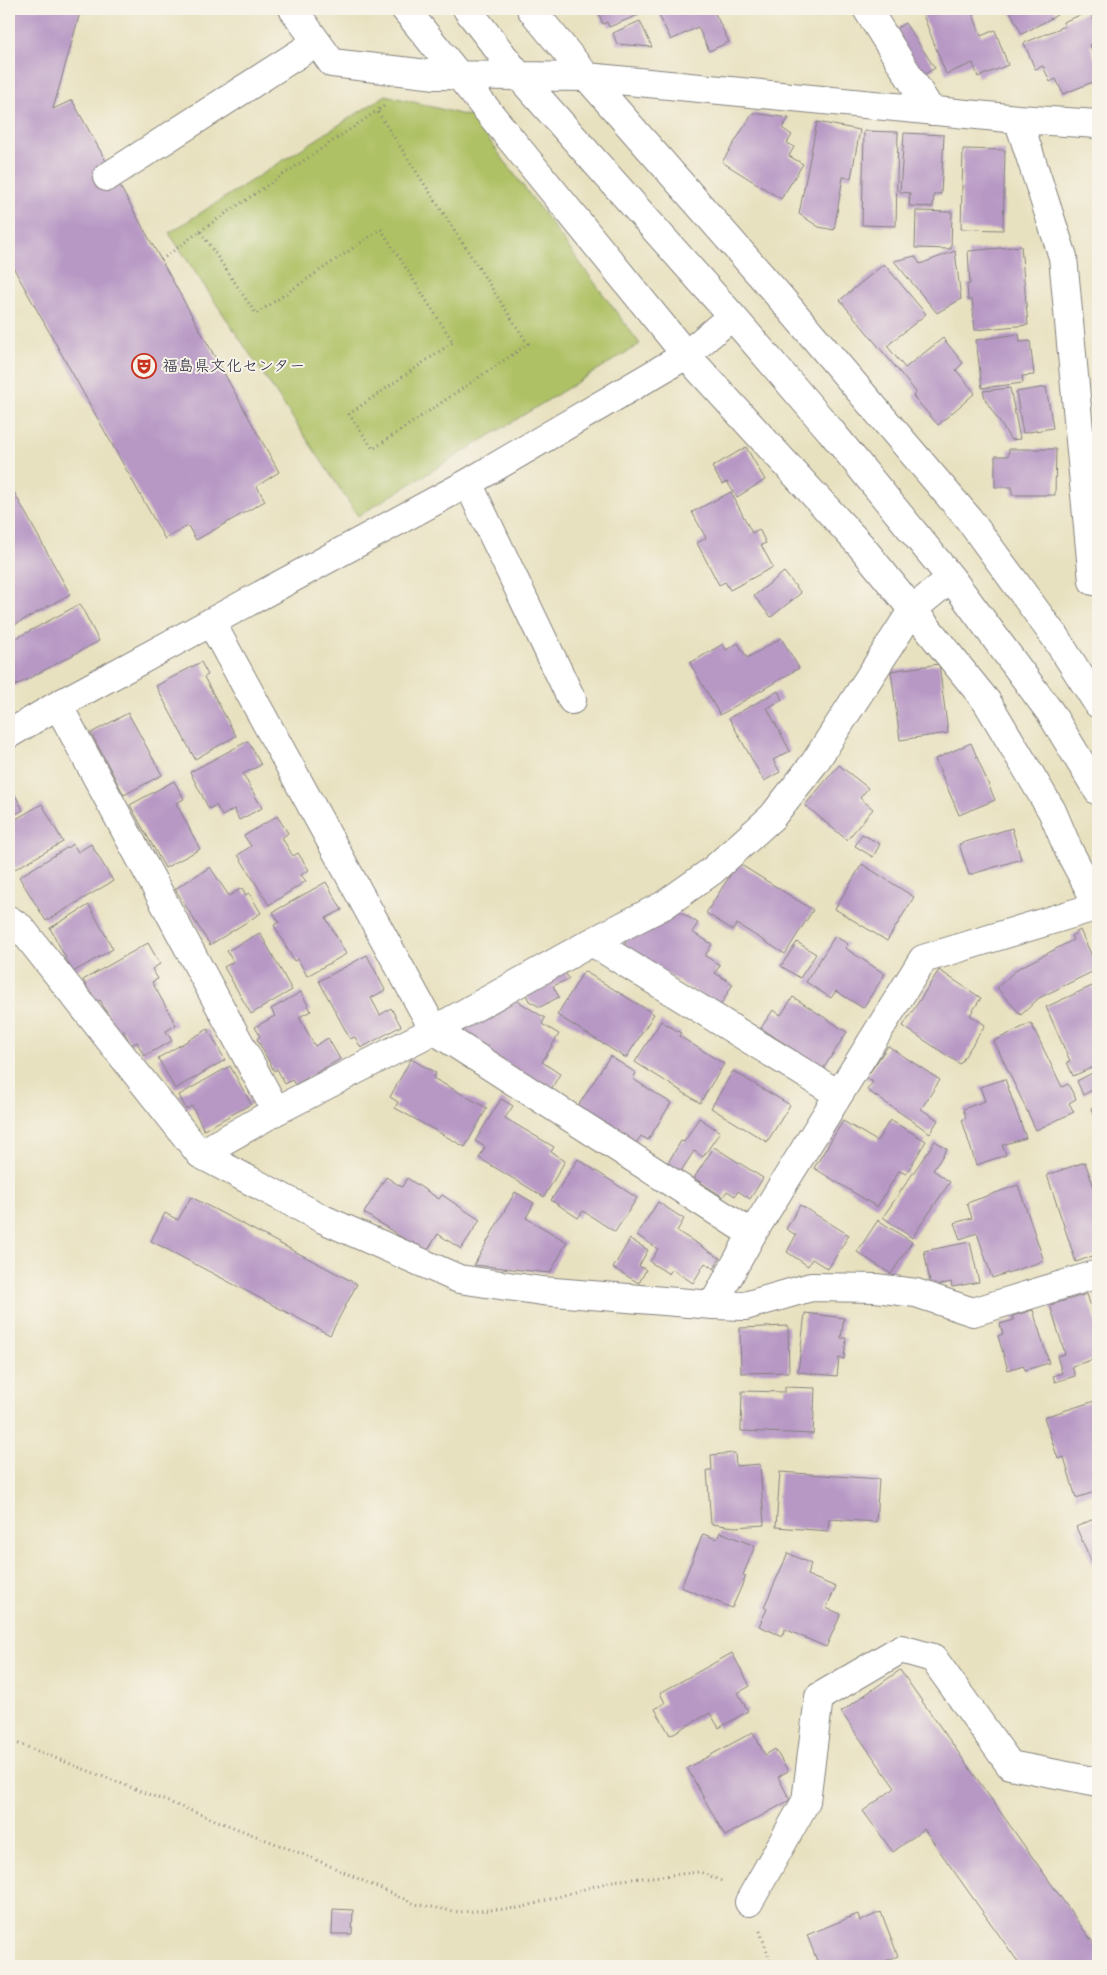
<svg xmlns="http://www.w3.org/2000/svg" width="1107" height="1975" viewBox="0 0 1107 1975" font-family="'Balsamiq Sans','Klee One',sans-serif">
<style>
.green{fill:#afc165;stroke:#687250}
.building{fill:#b798c5}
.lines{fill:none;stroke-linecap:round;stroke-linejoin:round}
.minor-casing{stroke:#85827e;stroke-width:30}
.path{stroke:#85827e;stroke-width:3;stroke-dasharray:1 4;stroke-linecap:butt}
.minor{stroke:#fff;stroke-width:28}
.labels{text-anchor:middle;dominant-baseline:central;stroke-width:4;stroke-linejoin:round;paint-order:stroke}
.poi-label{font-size:16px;fill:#22223b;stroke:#f7f3e8;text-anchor:start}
</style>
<rect width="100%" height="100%" fill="#f7f3e8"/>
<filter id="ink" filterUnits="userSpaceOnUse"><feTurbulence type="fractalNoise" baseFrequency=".02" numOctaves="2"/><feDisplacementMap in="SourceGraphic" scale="10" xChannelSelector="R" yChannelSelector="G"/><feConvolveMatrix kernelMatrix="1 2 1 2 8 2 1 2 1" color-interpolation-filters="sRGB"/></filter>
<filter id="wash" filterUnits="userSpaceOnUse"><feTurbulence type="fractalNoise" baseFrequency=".0096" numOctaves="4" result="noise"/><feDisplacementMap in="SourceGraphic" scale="20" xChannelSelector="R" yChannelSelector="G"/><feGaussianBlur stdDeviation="1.12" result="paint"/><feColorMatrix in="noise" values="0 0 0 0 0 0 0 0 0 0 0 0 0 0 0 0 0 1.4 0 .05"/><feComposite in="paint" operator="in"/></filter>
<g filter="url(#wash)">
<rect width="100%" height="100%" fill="#e8e1c0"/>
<path class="green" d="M 386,95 L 472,117 L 640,344 L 358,516 L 169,233 Z"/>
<g id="blocks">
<path class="building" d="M 9,9 L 81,9 L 53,109 L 72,100 L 279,472 L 257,486 L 265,501 L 196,540 L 188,526 L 165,539 L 9,260 Z
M 597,9 L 639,9 L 641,14 L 609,27 L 607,22 L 603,24 Z
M 656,9 L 713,9 L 729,42 L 709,51 L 698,27 L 671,40 Z
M 941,9 L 971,9 L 981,36 L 995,30 L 1008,65 L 978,77 L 973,63 L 946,74 L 923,15 Z
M 1009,9 L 1054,9 L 1057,15 L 1022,34 Z
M 1090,11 L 1098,31 L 1098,42 L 1090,45 L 1098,68 L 1098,80 L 1063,94 L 1056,79 L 1050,82 L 1043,66 L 1035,69 L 1024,43 L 1065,26 L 1063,22 Z
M 640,21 L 652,47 L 617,44 L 613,33 Z
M 905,23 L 935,68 L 919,78 L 890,33 Z
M 753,113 L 789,118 L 782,128 L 792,135 L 787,143 L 794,147 L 789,156 L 803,164 L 781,199 L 722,162 Z
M 817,122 L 860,130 L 851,178 L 843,177 L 834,230 L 819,227 L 799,214 Z
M 864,131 L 898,132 L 896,226 L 862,225 Z
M 904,133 L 944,135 L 941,194 L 934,194 L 933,207 L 909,206 L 910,193 L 900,192 Z
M 963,149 L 1005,150 L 1003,230 L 961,229 Z
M 916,211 L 952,212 L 951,249 L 915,248 Z
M 1021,246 L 1028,325 L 975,330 L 972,300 L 968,300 L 967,284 L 970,284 L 968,251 Z
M 955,251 L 961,299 L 937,313 L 894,261 L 915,256 L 920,264 Z
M 884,264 L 926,314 L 887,346 L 905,368 L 943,338 L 963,363 L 956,370 L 975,393 L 938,425 L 913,396 L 916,392 L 840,300 Z
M 1019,334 L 1020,342 L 1030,341 L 1034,375 L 1022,376 L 1023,383 L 982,388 L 976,340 Z
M 1046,387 L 1053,428 L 1023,433 L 1016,392 Z
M 1010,388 L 1020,439 L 1011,440 L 986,401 L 983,391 Z
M 746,447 L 765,480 L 737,497 L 727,482 L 722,484 L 712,467 Z
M 1009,449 L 1056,449 L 1055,495 L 1012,495 L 1012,487 L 995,487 L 995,456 L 1008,456 Z
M 9,483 L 70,594 L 9,628 Z
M 731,492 L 752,533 L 759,529 L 766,543 L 761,545 L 773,567 L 730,590 L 725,582 L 719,585 L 697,543 L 706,538 L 692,512 Z
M 784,572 L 801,593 L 771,617 L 754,596 Z
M 80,604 L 99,641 L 9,689 L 9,642 Z
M 781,638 L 799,668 L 720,715 L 690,663 L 723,644 L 726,650 L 738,643 L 747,658 Z
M 201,662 L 208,675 L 204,677 L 236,736 L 195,759 L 156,686 Z
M 939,664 L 948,733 L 900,740 L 891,671 Z
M 778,691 L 782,700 L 767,708 L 790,751 L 773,760 L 780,772 L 764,781 L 729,718 Z
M 128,713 L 162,775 L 124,795 L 91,733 Z
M 248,741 L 261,765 L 243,774 L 262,808 L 239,820 L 234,809 L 222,816 L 216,805 L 209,809 L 190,772 Z
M 971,743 L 995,800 L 959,815 L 935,759 Z
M 839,765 L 868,788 L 860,798 L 873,809 L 847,840 L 805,805 Z
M 174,781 L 184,799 L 176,803 L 200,849 L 165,868 L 130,805 Z
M 9,783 L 23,810 L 9,818 Z
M 42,804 L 63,842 L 15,869 L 9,858 L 9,823 Z
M 277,816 L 288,833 L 282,838 L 293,856 L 298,853 L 309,870 L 301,875 L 306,881 L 269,905 L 238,855 L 251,846 L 244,836 Z
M 1012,828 L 1021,859 L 969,875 L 959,844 Z
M 862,834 L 880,844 L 873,857 L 855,846 Z
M 73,844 L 78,852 L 91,844 L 113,881 L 46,921 L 19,877 Z
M 738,863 L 813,910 L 785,954 L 737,924 L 733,930 L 706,913 Z
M 862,864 L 914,897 L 887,941 L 835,909 Z
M 210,867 L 229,896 L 242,888 L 246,895 L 249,893 L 261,913 L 210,945 L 175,889 Z
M 326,882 L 342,910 L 326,918 L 346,954 L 307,976 L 298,959 L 294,961 L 274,925 L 279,922 L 273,912 Z
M 89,905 L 113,949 L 73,972 L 50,928 Z
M 675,909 L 698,923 L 692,932 L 712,944 L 705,956 L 720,965 L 715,973 L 733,984 L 720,1006 L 625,949 L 625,939 L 664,918 L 668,920 Z
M 1080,930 L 1098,969 L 1039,998 L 1021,1015 L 997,988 L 1017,969 L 1073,940 L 1071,936 Z
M 260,933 L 292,990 L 251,1014 L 224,967 L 233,962 L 227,951 Z
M 835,936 L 848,944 L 845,948 L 885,974 L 863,1008 L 836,991 L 831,998 L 806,982 Z
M 797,942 L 816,954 L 800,978 L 781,966 Z
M 148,943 L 160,964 L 152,969 L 158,979 L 152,982 L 176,1025 L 166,1031 L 172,1041 L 144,1056 L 137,1042 L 131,1045 L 123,1030 L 118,1033 L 100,1000 L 95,1002 L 83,980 Z
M 367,955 L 385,990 L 371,998 L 380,1015 L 391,1008 L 401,1026 L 361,1048 L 355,1037 L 350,1039 L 319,981 Z
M 939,970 L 981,998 L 970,1015 L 985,1025 L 960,1064 L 903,1026 Z
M 584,971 L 654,1014 L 626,1058 L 557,1015 Z
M 565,972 L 569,979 L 553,986 L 559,997 L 540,1007 L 529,1001 L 525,992 Z
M 1092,986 L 1098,1000 L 1098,1065 L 1073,1076 L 1067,1062 L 1070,1061 L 1046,1007 Z
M 301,992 L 311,1011 L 299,1017 L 315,1046 L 328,1038 L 340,1059 L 295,1085 L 292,1080 L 285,1084 L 277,1069 L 274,1071 L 257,1039 L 260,1036 L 255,1027 L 275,1016 L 271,1009 Z
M 793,997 L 847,1032 L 823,1069 L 761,1028 L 773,1010 L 781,1015 Z
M 516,1000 L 545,1018 L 542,1024 L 559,1034 L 542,1062 L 560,1074 L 550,1091 L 462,1037 L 464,1029 Z
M 661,1021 L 681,1033 L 679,1036 L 724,1064 L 700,1103 L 635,1062 Z
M 1031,1023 L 1062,1087 L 1068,1084 L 1076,1099 L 1069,1103 L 1074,1112 L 1036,1130 L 994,1041 Z
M 208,1029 L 225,1060 L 175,1089 L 158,1058 Z
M 888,1046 L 940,1080 L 921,1109 L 938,1120 L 930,1133 L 867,1090 L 873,1082 L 866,1078 Z
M 610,1056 L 636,1073 L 633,1079 L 671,1103 L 648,1140 L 641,1136 L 634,1146 L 576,1109 Z
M 411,1059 L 436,1073 L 433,1078 L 487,1108 L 465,1147 L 395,1108 L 398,1102 L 390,1097 Z
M 230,1066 L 251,1104 L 204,1130 L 192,1106 L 186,1109 L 179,1095 Z
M 1098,1070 L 1098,1087 L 1083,1095 L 1077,1081 Z
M 733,1071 L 790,1105 L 767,1142 L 711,1108 Z
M 1005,1079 L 1026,1138 L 1002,1145 L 1006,1155 L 976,1165 L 962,1120 L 966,1118 L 963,1109 L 985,1101 L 980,1087 Z
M 501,1099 L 513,1106 L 505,1118 L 554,1147 L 551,1152 L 565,1161 L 544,1197 L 479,1158 L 485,1147 L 475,1141 Z
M 1098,1104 L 1098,1122 L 1091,1108 Z
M 699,1118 L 720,1132 L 703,1157 L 694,1151 L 679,1174 L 666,1166 L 681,1141 L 684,1142 Z
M 890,1120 L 926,1141 L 906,1174 L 899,1171 L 877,1207 L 814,1168 L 843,1121 L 877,1141 Z
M 935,1141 L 947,1149 L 933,1170 L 950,1182 L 912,1238 L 883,1217 Z
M 714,1147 L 763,1178 L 750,1199 L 738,1191 L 735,1196 L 727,1191 L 723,1197 L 694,1178 Z
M 578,1159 L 637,1198 L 615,1232 L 583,1211 L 578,1218 L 551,1200 Z
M 1085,1162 L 1098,1199 L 1098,1254 L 1076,1262 L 1047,1175 Z
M 386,1177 L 402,1187 L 407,1178 L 439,1199 L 442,1195 L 480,1220 L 461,1249 L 438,1234 L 426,1253 L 364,1213 Z
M 1018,1185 L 1044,1261 L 992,1278 L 977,1233 L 960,1239 L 954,1223 L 972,1218 L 967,1203 Z
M 515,1192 L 534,1203 L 526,1218 L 567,1242 L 550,1273 L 474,1265 Z
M 191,1197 L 357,1284 L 330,1335 L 151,1241 L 165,1213 L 178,1220 Z
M 658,1202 L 684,1219 L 677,1231 L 720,1258 L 714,1269 L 705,1263 L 693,1283 L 672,1269 L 669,1274 L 650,1262 L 658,1249 L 637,1235 Z
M 800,1205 L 849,1235 L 828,1269 L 812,1259 L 808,1266 L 787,1252 L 796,1235 L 786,1229 Z
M 878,1220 L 912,1242 L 891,1274 L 857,1252 Z
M 630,1239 L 648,1250 L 639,1266 L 646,1270 L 639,1283 L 613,1268 Z
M 970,1242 L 979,1282 L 952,1287 L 951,1282 L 931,1287 L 924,1251 Z
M 1087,1294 L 1098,1331 L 1098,1358 L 1072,1366 L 1075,1376 L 1055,1382 L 1053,1376 L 1062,1373 L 1057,1356 L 1065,1354 L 1050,1305 Z
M 1033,1310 L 1049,1363 L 1025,1370 L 1023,1365 L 1008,1370 L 998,1336 L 1003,1334 L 1000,1324 L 1014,1320 L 1012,1316 Z
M 805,1313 L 844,1318 L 841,1338 L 846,1338 L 844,1359 L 839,1358 L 837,1376 L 798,1372 Z
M 788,1326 L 789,1372 L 741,1373 L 740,1328 Z
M 785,1387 L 815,1388 L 813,1434 L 741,1431 L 742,1391 L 785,1392 Z
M 1098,1400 L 1098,1491 L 1076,1498 L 1064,1457 L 1058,1459 L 1044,1417 Z
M 735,1453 L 736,1466 L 760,1464 L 764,1525 L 735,1527 L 711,1524 L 707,1470 L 712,1470 L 711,1455 Z
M 780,1472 L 879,1479 L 876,1522 L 829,1519 L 828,1531 L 776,1527 Z
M 1098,1517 L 1098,1576 L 1076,1527 Z
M 720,1532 L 755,1546 L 743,1575 L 746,1576 L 732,1608 L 681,1587 L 703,1534 L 717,1539 Z
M 788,1553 L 811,1564 L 807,1575 L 836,1587 L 826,1608 L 841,1614 L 826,1647 L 785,1629 L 782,1636 L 759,1626 L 767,1609 L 764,1607 Z
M 732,1653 L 750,1686 L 738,1693 L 748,1711 L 719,1728 L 710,1713 L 670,1735 L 655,1709 L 665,1703 L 660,1693 Z
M 900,1670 L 1098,1950 L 1098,1966 L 1021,1966 L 924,1829 L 893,1852 L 863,1811 L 895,1788 L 841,1712 Z
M 753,1732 L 765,1755 L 775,1749 L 788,1771 L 778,1777 L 790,1800 L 725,1836 L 687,1768 Z
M 333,1909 L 353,1910 L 352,1934 L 332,1934 Z
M 881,1912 L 898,1956 L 873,1966 L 819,1966 L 807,1935 L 858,1914 L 860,1921 Z"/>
</g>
</g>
<g filter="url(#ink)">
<use href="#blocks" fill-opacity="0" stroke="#85827e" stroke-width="1"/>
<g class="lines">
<defs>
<path id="minor" d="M 293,9 L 332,63 L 436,75 L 587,77 L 1018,119 L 1098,124
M 405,9 L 686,355 L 861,546 L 987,702 L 1052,811 L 1069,851 L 1098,905
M 467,9 L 518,75 L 732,316 L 830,430 L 951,578 L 1050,712 L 1098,791
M 531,9 L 587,77 L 779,296 L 968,518 L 1055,637 L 1098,704
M 867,9 L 931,111
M 1018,119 L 1063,257 L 1093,581
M 107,177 L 317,42
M 468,483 L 572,700
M 211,622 L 434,1030 L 752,1234
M 58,705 L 276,1111
M 9,734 L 58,705 L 468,483 L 686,355 L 732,316
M 9,920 L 21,928 L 200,1154 L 323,1219 L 459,1279 L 542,1291 L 713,1305 L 745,1306 L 811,1287 L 876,1288 L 916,1293 L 973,1312 L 1098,1274
M 592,942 L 838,1094
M 200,1154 L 276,1111 L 434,1030 L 592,942 L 664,905 L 712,871 L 772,817 L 815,762 L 913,609 L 951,578
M 713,1305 L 752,1234 L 923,959 L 1098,906
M 749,1902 L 806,1801 L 819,1697 L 901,1649 L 933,1658 L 1010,1765 L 1098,1782"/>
</defs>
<use href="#minor" class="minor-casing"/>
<path class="path" d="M 200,231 L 377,111
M 161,260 L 200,231 L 256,314 L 381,229 L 453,342 L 349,414 L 373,449 L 528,344 L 377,111 L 387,104
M 9,1740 L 310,1857 L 415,1904 L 459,1912 L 520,1908 L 612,1881 L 700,1872 L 722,1881
M 760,1931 L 772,1966"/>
<use href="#minor" class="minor"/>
</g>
</g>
<defs>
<symbol id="theatre-ring" viewBox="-11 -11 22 22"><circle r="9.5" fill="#f7f3e8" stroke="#c8321e" stroke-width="1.5"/><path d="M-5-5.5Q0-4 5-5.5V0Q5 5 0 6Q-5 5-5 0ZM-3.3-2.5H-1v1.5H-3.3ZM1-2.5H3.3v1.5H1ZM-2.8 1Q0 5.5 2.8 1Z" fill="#c8321e"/></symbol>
</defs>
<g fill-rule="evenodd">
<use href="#theatre-ring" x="130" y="352" width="28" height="28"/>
</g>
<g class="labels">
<g class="poi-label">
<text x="162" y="366">福島県文化センター</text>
</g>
</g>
<rect width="1107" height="1975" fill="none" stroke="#f7f3e8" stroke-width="30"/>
</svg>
